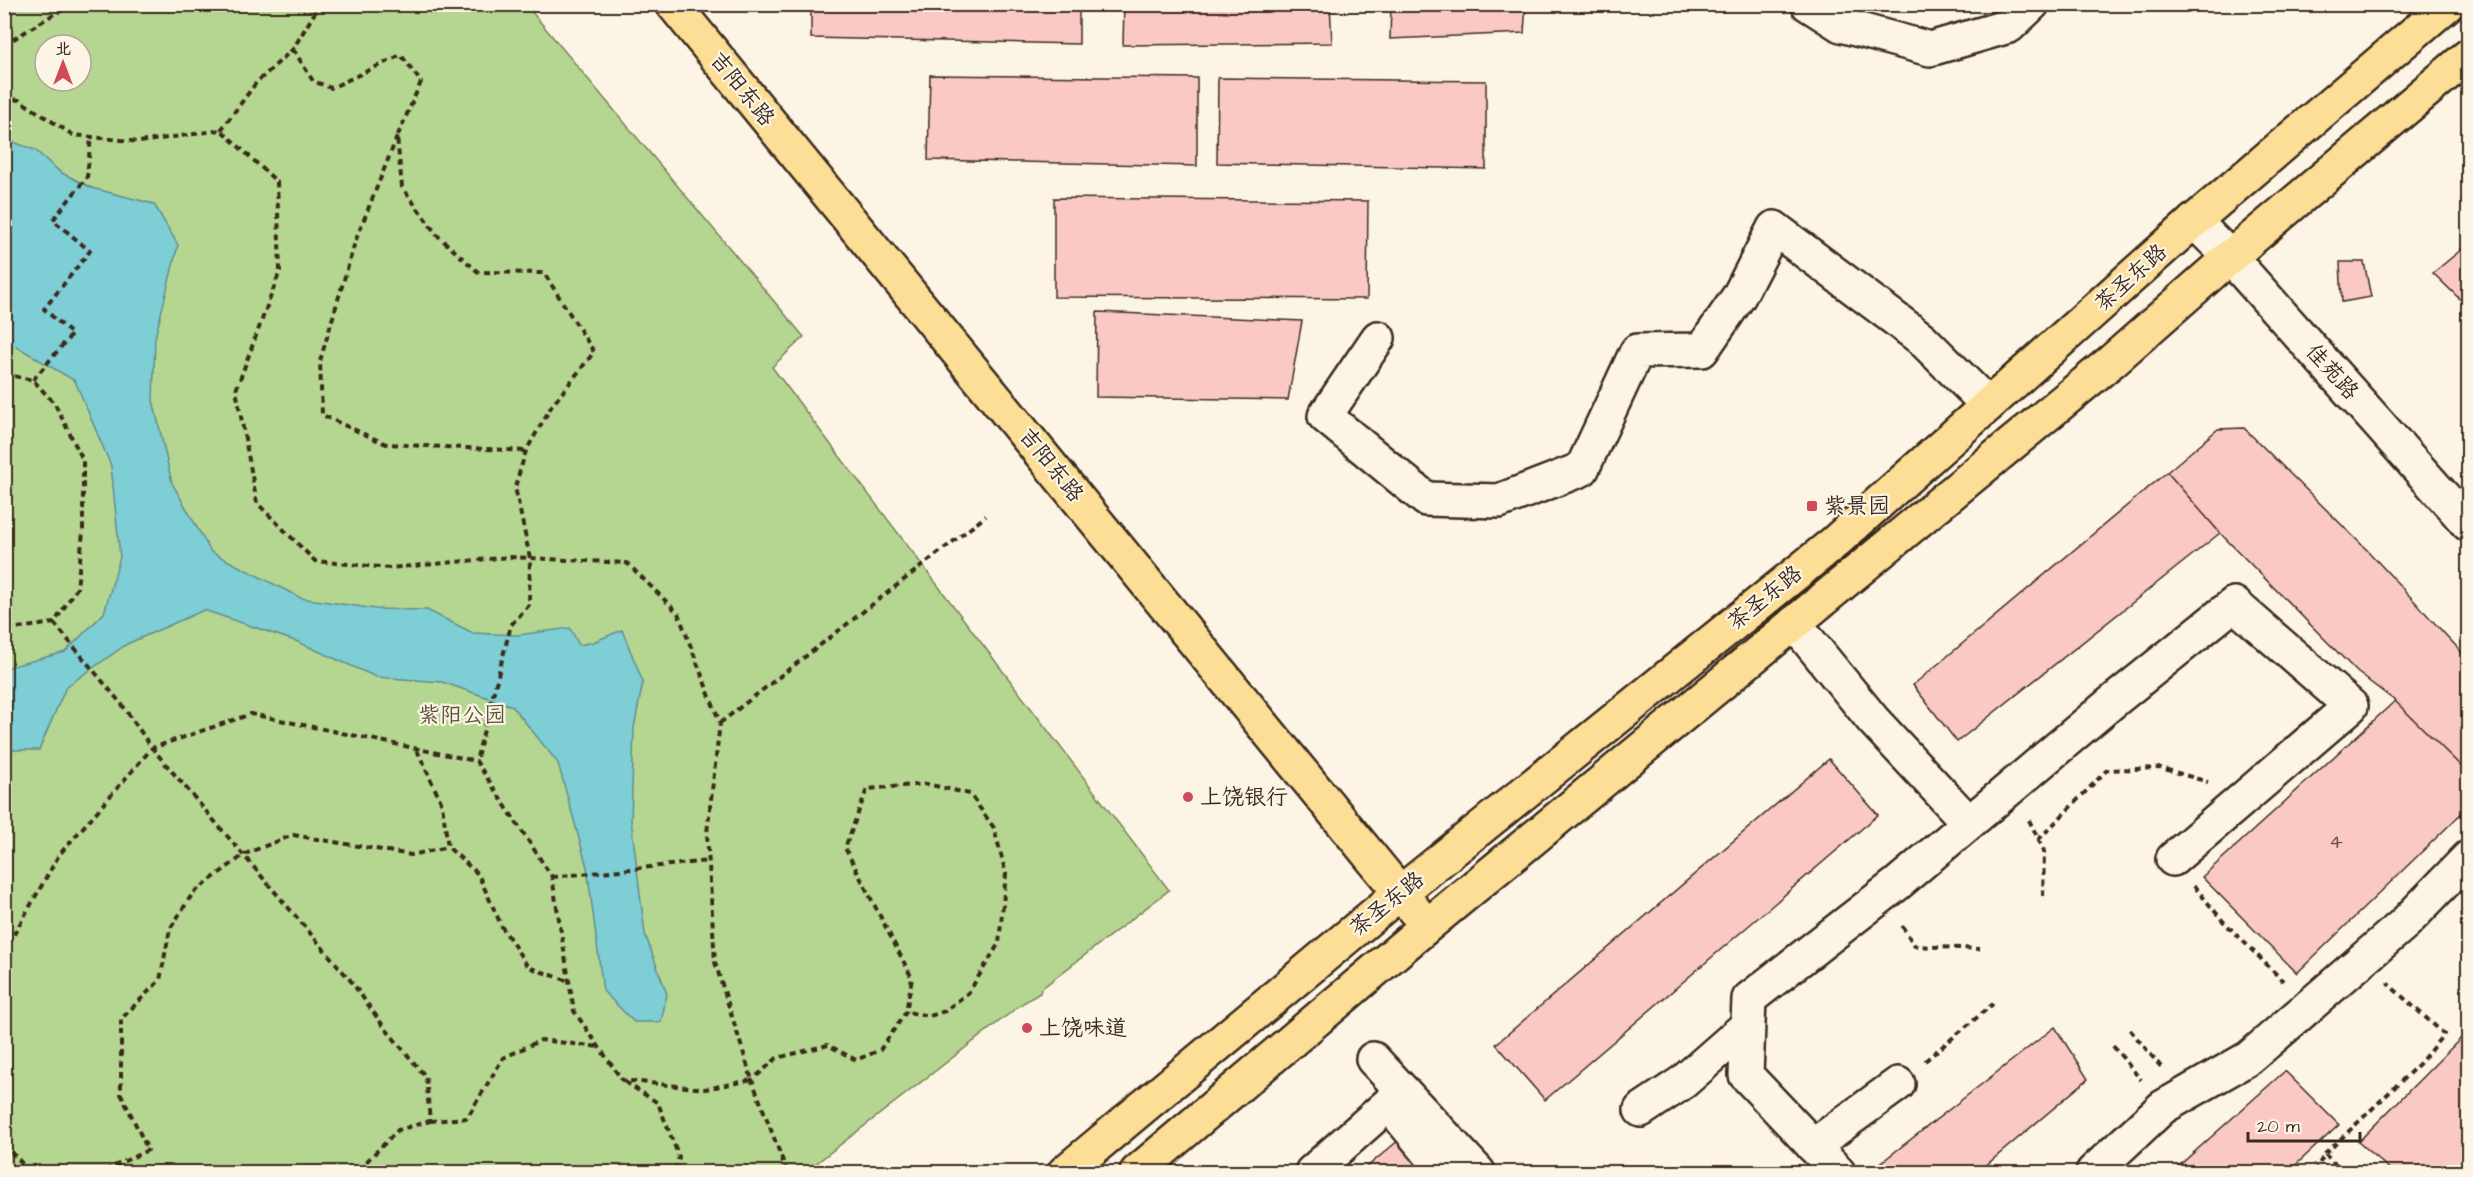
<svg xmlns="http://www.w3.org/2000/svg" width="2473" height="1177" viewBox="0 0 2473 1177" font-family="'Architects Daughter','LXGW WenKai TC',sans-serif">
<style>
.green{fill:#b5d690;stroke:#788057;stroke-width:1.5;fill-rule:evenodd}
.water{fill:#7dced5;stroke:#638c8c;stroke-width:1.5}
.building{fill:#fac9c4;stroke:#3b2a1e;stroke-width:1.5}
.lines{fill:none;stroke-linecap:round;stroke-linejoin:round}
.minor-casing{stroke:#3b2a1e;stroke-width:38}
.major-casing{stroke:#3b2a1e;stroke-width:38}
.path{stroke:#3b2a1e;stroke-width:4;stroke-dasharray:6 4.5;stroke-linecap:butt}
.minor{stroke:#fcf5e5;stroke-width:33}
.major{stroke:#fdde96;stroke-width:33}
.poi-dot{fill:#d1495b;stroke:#fcf5e5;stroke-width:2}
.labels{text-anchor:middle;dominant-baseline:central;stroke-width:4.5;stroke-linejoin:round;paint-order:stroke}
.number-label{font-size:20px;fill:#6b5248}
.street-label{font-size:22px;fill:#3b2a1e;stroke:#fcf5e5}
.poi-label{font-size:22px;fill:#3b2a1e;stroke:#fcf5e5;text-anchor:start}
.park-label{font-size:22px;fill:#5a553a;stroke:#fcf5e5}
</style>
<rect width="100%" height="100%" fill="#fcf5e5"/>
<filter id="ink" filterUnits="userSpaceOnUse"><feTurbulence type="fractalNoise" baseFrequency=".0167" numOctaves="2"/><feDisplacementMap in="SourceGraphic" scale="12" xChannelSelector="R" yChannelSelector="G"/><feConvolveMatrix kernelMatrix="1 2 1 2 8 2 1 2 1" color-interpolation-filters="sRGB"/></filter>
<g filter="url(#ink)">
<path class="green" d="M 5,5 L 526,5 L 804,337 L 772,367 L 1169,890 L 1041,989 L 1040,993 L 1023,1003 L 805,1172 L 5,1172 ZM 45,45 L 81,45 L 81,81 L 45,81 Z"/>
<path class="water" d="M 5,139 L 35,150 L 60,172 L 92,188 L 154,204 L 178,245 L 155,338 L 153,400 L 172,483 L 211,552 L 301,598 L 376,609 L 427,610 L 473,633 L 518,635 L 570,628 L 579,645 L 593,642 L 622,630 L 643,682 L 634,728 L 631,820 L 645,934 L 667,994 L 661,1022 L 634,1022 L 603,991 L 587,867 L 558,763 L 512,706 L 442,682 L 376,677 L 298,642 L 204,610 L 127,644 L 66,687 L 39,750 L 5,750 L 5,668 L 65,652 L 104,613 L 120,557 L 111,466 L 75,381 L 16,346 L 5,349 Z"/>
<path class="building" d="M 811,4 L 1079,4 L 1079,44 L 811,38 Z
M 1124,4 L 1330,4 L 1332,43 L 1123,45 Z
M 1391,4 L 1526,4 L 1524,33 L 1390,39 Z
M 930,75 L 1197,78 L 1197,166 L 928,160 Z
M 1218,78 L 1486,81 L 1486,169 L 1217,163 Z
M 1054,198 L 1368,201 L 1367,299 L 1054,297 Z
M 2468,244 L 2468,307 L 2433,273 Z
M 2340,262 L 2364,262 L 2371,297 L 2342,302 Z
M 1097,312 L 1302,321 L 1288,400 L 1096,397 Z
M 2244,428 L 2367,550 L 2468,659 L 2468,773 L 2395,701 L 2357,672 L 2220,533 L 2167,472 L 2218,429 Z
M 2167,472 L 2220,533 L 1957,742 L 1913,685 Z
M 2395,701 L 2468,773 L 2468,807 L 2297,973 L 2202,877 Z
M 1829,759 L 1878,815 L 1545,1100 L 1496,1044 Z
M 2055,1027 L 2088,1079 L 1978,1172 L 1869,1172 Z
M 2468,1031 L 2468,1158 L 2453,1172 L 2393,1172 L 2358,1142 Z
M 2285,1071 L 2339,1125 L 2288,1172 L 2172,1172 Z
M 1406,1134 L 1438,1172 L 1361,1172 Z"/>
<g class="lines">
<defs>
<path id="minor" d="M 1808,4 L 1841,25 L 1930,49 L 2009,26 L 2032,4
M 2194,221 L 2230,257 L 2468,524
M 1378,338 L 1325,416 L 1426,499 L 1499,501 L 1582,469 L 1637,351 L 1702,350 L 1739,296 L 1774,228 L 1922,339 L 1988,405
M 1794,623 L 1873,720 L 1969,823 L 1897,884 L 1749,999 L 1746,1075 L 1838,1172
M 1969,823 L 2111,703 L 2234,604 L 2351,706 L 2173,859
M 1373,1059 L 1478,1172
M 1641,1110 L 1683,1082 L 1748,1025
M 1402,1120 L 1445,1172
M 1813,1146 L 1898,1084
M 1312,1172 L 1402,1092
M 2093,1172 L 2163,1107 L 2249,1058 L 2405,923 L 2468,858"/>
<path id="major" d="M 673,4 L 1415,911
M 1065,1172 L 1401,892 L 1835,542 L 2194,221 L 2448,4
M 1137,1172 L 1427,926 L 2112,361 L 2230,257 L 2468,56"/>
</defs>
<use href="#minor" class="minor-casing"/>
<use href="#major" class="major-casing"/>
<path class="path" d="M 4,45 L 54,14 L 79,4
M 293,49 L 313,81 L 331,88 L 401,55 L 421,82 L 397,137 L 402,187 L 437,235 L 478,272 L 544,273 L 594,352 L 551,407 L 526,451 L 515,487 L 530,558 L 529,605 L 511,625 L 476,761
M 4,98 L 19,100 L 73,135 L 140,142 L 221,130 L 277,182 L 280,271 L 236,390 L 257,503 L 315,561 L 390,568 L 510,557 L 627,563 L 678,613 L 720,723 L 707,833 L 715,962 L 752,1080 L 705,1089 L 622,1080 L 574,1011 L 552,877 L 476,761 L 251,714 L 152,748 L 59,855 L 4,952
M 221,130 L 256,83 L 293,49 L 320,4
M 397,137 L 355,242 L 320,361 L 322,415 L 386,444 L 526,451
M 4,374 L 33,380 L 55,404 L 83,460 L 83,532 L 77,588 L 54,623 L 4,630
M 33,380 L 72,334 L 44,309 L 90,251 L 53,220 L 87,177 L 91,137
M 54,623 L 123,706 L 152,748 L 351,981 L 384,1027 L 426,1077 L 430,1121 L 398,1130 L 366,1162 L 363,1172
M 720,723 L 986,516
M 417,750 L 442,804 L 448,847 L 478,874 L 502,927 L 528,967 L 569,981
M 2029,820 L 2044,851 L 2043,900
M 2038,840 L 2107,770 L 2161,768 L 2208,782
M 552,877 L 709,861
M 2194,886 L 2222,920 L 2283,981
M 1902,926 L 1915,946 L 1980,949
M 2130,1030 L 2162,1068
M 2113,1046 L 2141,1080
M 1925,1061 L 1993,1004
M 625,1082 L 658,1103 L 679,1157 L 675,1172
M 430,1121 L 467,1118 L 503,1058 L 541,1040 L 599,1047
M 4,1144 L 30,1172
M 2325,1154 L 2342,1172
M 106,1172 L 108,1169 L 148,1150 L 121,1094 L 121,1019 L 160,980 L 170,929 L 193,893 L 245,854 L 293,835 L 411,855 L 448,847
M 787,1172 L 752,1080 L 777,1058 L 828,1045 L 856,1060 L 880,1050 L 906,1012 L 912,978 L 845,848 L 867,789 L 927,784 L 970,794 L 994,828 L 1006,874 L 999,943 L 969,992 L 945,1011 L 930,1016 L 906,1012
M 2314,1172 L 2325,1154 L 2420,1063 L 2444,1034 L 2387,983"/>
<use href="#minor" class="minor"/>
<use href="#major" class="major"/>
</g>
</g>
<g class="poi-dot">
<rect x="1806" y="500" width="12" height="12" rx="3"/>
<circle cx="1188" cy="797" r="6"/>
<circle cx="1027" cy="1028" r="6"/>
</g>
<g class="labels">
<g class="number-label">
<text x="2336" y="842">4</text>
</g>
<g class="street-label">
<text transform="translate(742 89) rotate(51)">吉阳东路</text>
<text transform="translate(2131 278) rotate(-42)">茶圣东路</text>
<text transform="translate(2332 372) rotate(48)">佳苑路</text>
<text transform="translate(1051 465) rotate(51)">吉阳东路</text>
<text transform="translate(1765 598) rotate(-39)">茶圣东路</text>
<text transform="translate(1387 904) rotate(-39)">茶圣东路</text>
</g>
<g class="poi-label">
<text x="1824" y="506">紫景园</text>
<text x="1200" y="797">上饶银行</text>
<text x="1039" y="1028">上饶味道</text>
</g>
<g class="park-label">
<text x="462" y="715">紫阳公园</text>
</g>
</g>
<rect width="2473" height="1177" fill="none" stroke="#fcf5e5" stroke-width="24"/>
<rect x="12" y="12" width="2449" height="1153" fill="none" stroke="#3b2a1e" stroke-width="2" filter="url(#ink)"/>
<g transform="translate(63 63)"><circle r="28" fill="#fcf5e5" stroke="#afa495" stroke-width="1.5"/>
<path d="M0-4.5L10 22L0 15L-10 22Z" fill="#d1495b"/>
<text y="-9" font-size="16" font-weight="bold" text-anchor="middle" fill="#3b2a1e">北</text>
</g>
<path d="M2248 1132v9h112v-9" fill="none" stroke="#3b2a1e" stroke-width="3"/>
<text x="2257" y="1132" font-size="18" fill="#3b2a1e" stroke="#fcf5e5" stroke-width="4.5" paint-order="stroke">20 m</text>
</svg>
